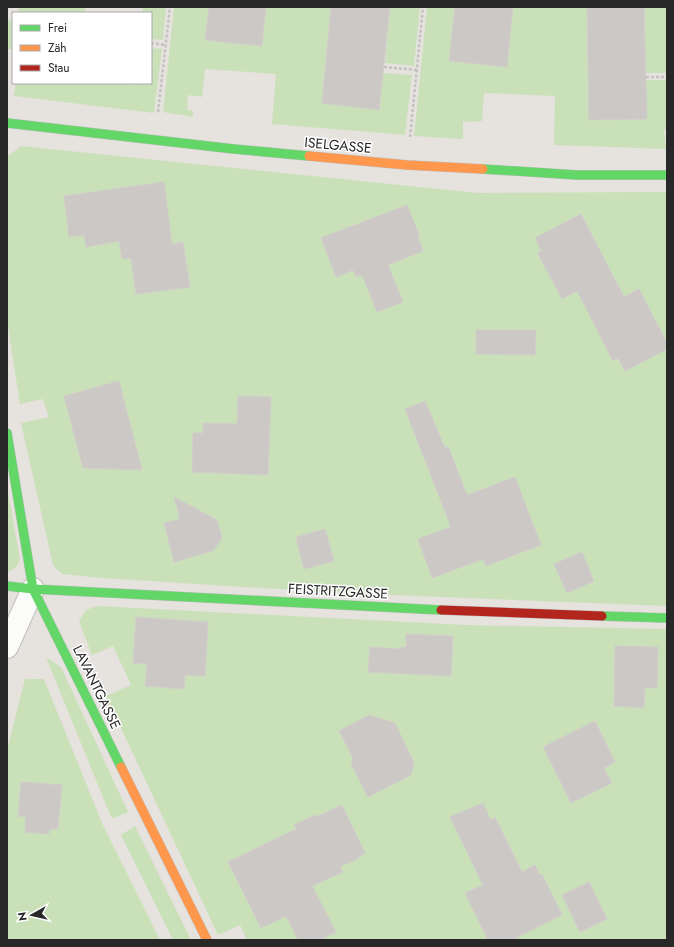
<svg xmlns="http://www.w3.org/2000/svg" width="674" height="947" viewBox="0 0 674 947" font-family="Jost,sans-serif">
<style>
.green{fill:#cae0b8}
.building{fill:#cbc8c5;stroke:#d1ceca}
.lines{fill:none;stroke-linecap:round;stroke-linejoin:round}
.street-casing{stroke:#c0bfbf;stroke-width:24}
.fast-casing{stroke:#c0bfbf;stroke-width:10}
.slow-casing{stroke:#c0bfbf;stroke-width:10}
.jam-casing{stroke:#c0bfbf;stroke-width:10}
.path{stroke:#c3c2c2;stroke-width:2.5;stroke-dasharray:3 2;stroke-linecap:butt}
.street{stroke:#fbfbfa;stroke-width:22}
.fast{stroke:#63d668;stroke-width:9}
.slow{stroke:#ff974d;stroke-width:9}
.jam{stroke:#b3261e;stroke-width:9}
.labels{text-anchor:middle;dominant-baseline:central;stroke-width:3;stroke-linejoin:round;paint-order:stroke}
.street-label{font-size:14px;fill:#282828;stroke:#fff}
</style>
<rect width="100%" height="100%" fill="#e6e2de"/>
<path class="green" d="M 19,7 L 85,7 L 85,13 L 18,13 Z
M 143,7 L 166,7 L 163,40 L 151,39 L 151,13 L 142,13 Z
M 174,7 L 209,7 L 205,40 L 262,46 L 266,7 L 331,7 L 322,102 L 379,110 L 383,73 L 412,75 L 405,135 L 272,124 L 276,74 L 205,69 L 202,97 L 188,95 L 187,110 L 193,111 L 193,117 L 163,112 Z
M 390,7 L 420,7 L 414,66 L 385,63 Z
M 427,7 L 455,7 L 449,61 L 507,67 L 513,7 L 587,7 L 589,120 L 647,119 L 646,80 L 667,80 L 667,130 L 664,130 L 666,149 L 554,145 L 555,96 L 484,93 L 482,121 L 463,122 L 463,139 L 414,136 Z
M 644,7 L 667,7 L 667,73 L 646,73 Z
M 7,20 L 13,21 L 13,49 L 7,49 Z
M 151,48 L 162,49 L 154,113 L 14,96 L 16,83 L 115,83 L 135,85 L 135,83 L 151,83 Z
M 21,146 L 478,193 L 667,192 L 667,606 L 342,593 L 101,578 L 62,574 L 53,565 L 21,423 L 49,417 L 43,399 L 20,404 L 7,321 L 7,157 Z
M 7,486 L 20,560 L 17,566 L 7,573 Z
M 97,606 L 466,625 L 667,629 L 667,940 L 247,940 L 240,925 L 218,935 L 106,696 L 131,685 L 113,646 L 92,655 L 79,621 L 86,610 Z
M 46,657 L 61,667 L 128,812 L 114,818 L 111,817 Z
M 25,679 L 44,679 L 102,823 L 160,940 L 7,940 L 7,750 Z
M 135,826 L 191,940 L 173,940 L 121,835 Z"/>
<path class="building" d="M 209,7 L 266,7 L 262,46 L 205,40 Z
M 331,7 L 390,7 L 379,110 L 322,103 Z
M 455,7 L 513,7 L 507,67 L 449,61 Z
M 587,7 L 644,7 L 647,119 L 589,120 Z
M 164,182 L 172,244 L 183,242 L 190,287 L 136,294 L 131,258 L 122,259 L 119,241 L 86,247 L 84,235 L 69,237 L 64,196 Z
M 407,205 L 420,237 L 418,238 L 423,251 L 388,265 L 403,302 L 377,312 L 362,275 L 356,277 L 353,270 L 336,277 L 321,238 Z
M 581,214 L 624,297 L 639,289 L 667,343 L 667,349 L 625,371 L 618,358 L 613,361 L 577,291 L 562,299 L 537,252 L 541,251 L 535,238 Z
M 476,330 L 536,330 L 535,355 L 476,354 Z
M 119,381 L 142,470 L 83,468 L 64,396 Z
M 238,396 L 271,397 L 268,475 L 192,472 L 193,433 L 203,433 L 203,423 L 237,424 Z
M 425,401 L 445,448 L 448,446 L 467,495 L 515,477 L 541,545 L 486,566 L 483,559 L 432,578 L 418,539 L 451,527 L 405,409 Z
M 174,497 L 217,520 L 222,538 L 213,551 L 174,562 L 164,523 L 180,519 Z
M 325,529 L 334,561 L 304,569 L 296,537 Z
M 582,552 L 594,581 L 567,593 L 554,564 Z
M 136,617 L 208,622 L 205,676 L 185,675 L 184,689 L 145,686 L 147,664 L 133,663 Z
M 406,634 L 453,636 L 451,676 L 368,672 L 370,647 L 401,649 L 401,647 L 406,647 Z
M 615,646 L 658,647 L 657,688 L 645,688 L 644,708 L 614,706 Z
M 369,715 L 395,723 L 414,763 L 411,775 L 368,797 L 351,764 L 353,758 L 339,731 Z
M 595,721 L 615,762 L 604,768 L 612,783 L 571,803 L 543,747 Z
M 21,782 L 62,785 L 58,829 L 49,829 L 49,834 L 25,832 L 26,817 L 18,816 Z
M 483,803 L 491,820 L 495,817 L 522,872 L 535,865 L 540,875 L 542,874 L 562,915 L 512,940 L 488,940 L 465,893 L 483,885 L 450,817 Z
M 342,805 L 365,853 L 358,857 L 359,858 L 340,867 L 343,872 L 312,886 L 336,932 L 319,940 L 298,940 L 286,916 L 261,928 L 228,862 L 296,829 L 294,825 L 315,815 L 316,817 Z
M 589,882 L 607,919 L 580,932 L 562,895 Z"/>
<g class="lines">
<defs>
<path id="street" d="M 7,647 L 33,589"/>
<path id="fast" d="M 7,123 L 234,149 L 309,156
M 483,169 L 577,175 L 667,175
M 7,433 L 33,589 L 121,767
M 7,586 L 33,589 L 441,610
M 602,616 L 667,618"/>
<path id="slow" d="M 309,156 L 407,165 L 483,169
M 121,767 L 207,940"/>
<path id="jam" d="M 441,610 L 602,616"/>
</defs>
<use href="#street" class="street-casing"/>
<use href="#fast" class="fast-casing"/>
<use href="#slow" class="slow-casing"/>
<use href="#jam" class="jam-casing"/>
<path class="path" d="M 151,43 L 166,45
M 384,67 L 417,70
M 646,77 L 667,77
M 158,112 L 170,7
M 410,137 L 423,7"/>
<use href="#street" class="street"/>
<use href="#fast" class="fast"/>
<use href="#slow" class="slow"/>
<use href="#jam" class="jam"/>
</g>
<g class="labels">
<g class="street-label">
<text transform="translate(338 145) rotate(5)">ISELGASSE</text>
<text transform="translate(338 591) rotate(3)">FEISTRITZGASSE</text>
<text transform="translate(97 687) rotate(64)">LAVANTGASSE</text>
</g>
</g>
<rect width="674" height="947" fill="none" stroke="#282828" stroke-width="16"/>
<rect x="12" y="12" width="140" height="72" fill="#ffffff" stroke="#a9a9a9"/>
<rect x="20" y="25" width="20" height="6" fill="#63d668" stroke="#a9a9a9"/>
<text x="48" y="32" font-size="12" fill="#282828">Frei</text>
<rect x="20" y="45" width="20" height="6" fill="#ff974d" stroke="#a9a9a9"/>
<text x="48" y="52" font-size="12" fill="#282828">Zäh</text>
<rect x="20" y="65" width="20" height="6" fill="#b3261e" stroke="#a9a9a9"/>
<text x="48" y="72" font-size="12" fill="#282828">Stau</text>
<g transform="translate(32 915) rotate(262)" stroke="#ffffff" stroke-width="3" paint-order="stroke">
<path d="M0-3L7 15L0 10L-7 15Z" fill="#282828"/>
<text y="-6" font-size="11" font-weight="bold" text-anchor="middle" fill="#282828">N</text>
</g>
</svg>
